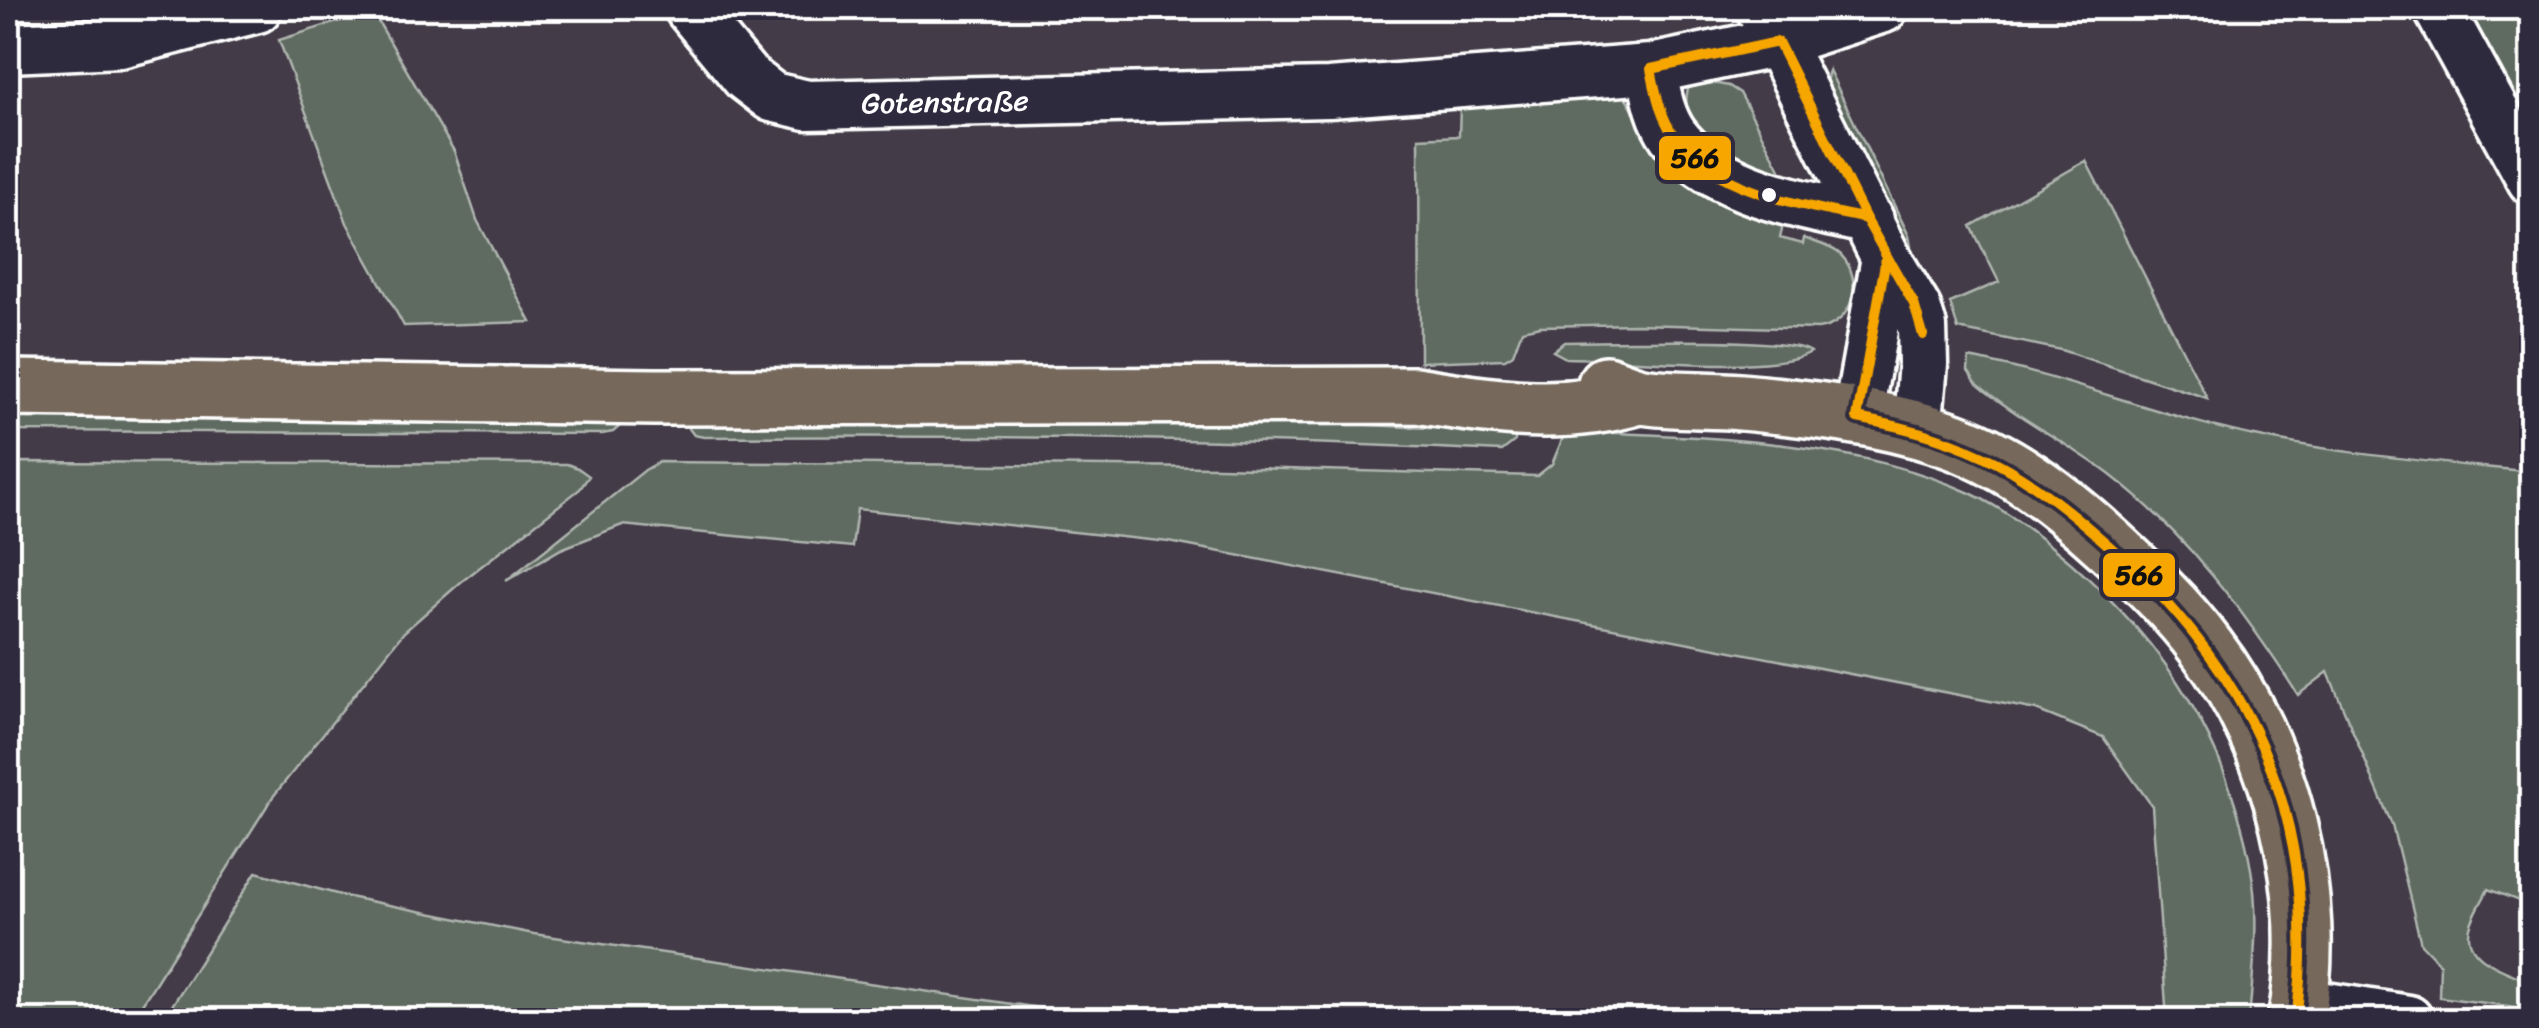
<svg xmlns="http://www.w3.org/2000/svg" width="2539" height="1028" viewBox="0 0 2539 1028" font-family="Sriracha,sans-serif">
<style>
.green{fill:#5f6b60;stroke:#afb5b0;stroke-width:2.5}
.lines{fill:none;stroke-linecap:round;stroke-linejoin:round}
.minor-casing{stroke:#fff;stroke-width:55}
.major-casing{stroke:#fff;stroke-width:62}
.minor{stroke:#2f2a3d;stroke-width:48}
.major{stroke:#76695c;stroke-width:55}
.bus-1-casing{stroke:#2f2a3d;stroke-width:18}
.bus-1{stroke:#f7a600;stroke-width:10}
.bus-dot{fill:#fff;stroke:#2f2a3d;stroke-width:4}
.labels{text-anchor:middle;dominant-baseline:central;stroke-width:8;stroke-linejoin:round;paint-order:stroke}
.street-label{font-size:30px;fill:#fff;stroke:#2f2a3d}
.line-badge{stroke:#2f2a3d;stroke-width:4}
.pale-badge-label{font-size:28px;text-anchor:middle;font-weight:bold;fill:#111}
</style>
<rect width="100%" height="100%" fill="#433b47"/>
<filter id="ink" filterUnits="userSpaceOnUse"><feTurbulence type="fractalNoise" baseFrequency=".01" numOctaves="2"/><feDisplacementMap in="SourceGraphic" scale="20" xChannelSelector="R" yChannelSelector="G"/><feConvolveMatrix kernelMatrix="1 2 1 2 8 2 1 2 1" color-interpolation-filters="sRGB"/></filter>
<g filter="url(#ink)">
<path class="green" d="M 2496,8 L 2531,8 L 2531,137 L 2463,26 Z
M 372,11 L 454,151 L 477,220 L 531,322 L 404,326 L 347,223 L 279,40 Z
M 1829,70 L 1909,236 L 1911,247 L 1909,254 L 1825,86 Z
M 1702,81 L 1729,86 L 1740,93 L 1781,171 L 1781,180 C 1746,162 1674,140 1688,89 Z
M 1625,96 L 1652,140 L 1784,221 L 1780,238 L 1803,244 L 1804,238 C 1816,243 1832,246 1841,255 C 1865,280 1853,325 1818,329 L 1636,324 L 1540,326 L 1522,330 L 1513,354 L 1505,359 L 1420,362 L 1419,138 L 1459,136 L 1460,106 Z
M 2086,161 L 2207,398 L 2061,350 L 1958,329 L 1950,303 L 1999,282 L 1971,226 Z
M 1631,341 C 1661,341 1795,338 1811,352 C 1773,375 1618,358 1566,358 L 1553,351 L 1564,342 Z
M 1969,358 C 2065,376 2155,415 2250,435 C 2343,455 2438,462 2531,472 L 2531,894 L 2529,893 L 2524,903 L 2488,889 C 2483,901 2469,921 2469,934 C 2468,962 2512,973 2531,982 L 2531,1009 L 2439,997 L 2440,964 L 2421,944 L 2392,825 L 2328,672 L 2298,695 C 2246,614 2186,533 2109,474 C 2066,442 2017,418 1976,383 L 1968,371 Z
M 8,407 L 619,422 L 620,426 L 613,432 L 602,434 L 8,431 Z
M 1310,422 L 1466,430 L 1515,435 L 1515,441 L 1502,451 C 1236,438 970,435 704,437 L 694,435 L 687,426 L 687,423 Z
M 1589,432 C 1713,437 1856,441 1970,493 C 2007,510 2039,536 2070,562 C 2167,646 2228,741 2251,869 C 2260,919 2253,970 2249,1020 L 2167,1020 L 2152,806 L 2103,737 L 2036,710 L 1169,542 L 857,509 L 852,547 L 622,525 L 561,549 L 506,581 L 645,470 L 659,462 L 1219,467 L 1537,476 L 1552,464 L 1564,435 Z
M 8,462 L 567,464 L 578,468 L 589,476 L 580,489 L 461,582 L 404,632 L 272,798 L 132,1020 L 8,1020 Z
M 256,872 L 344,896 L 534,934 L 1122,1020 L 163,1020 Z"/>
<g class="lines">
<defs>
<path id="minor" d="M 689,8 L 746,77 L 772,97 L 807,105 L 1329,93 L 1651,69 L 1778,42 L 1883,8
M 1761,8 L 1886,258 L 1916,308 L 1922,327 L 1923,364 L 1917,430
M 2438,8 L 2532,180
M 8,48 L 120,43 L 257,8
M 1651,69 C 1656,91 1659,115 1673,135 C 1716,193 1804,204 1869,220
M 1857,418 L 1886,258
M 2300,1003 L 2408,1020"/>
<path id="major" d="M 1606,384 C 1618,388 1630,394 1642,396 C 1674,401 1708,399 1741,402 C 1807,408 1878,416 1942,437 C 2005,457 2059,499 2107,543 C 2142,575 2178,609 2206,647 C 2282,746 2320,898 2296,1020
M 8,388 L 655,397 L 1416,395 C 1493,408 1564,418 1639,396"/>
</defs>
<use href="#minor" class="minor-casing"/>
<use href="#major" class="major-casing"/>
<use href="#minor" class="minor"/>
<use href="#major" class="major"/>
<defs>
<path id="bus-1" d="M 1778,42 L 1866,219 C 1803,205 1703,190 1669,128 C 1659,110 1655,89 1651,69 Z
M 1866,219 L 1914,304 L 1923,335
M 1886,258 L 1857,418 C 1975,440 2027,472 2116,552 C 2258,680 2321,828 2296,1020"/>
</defs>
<use href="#bus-1" class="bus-1-casing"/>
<use href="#bus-1" class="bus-1"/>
</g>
</g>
<circle class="bus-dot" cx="1769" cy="195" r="9"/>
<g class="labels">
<g class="street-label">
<text transform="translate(945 102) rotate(-1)">Gotenstraße</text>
</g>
</g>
<g class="line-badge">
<rect x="1657" y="134" width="76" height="48" rx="10" fill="#f7a600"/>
<rect x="2101" y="551" width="76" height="48" rx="10" fill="#f7a600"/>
</g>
<g class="pale-badge-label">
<text x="1695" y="167">566</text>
<text x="2139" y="584">566</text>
</g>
<rect width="2539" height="1028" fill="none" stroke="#2f2a3d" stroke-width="40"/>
<rect x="20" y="20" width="2499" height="988" fill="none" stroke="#fff" stroke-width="4" filter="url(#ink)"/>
</svg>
